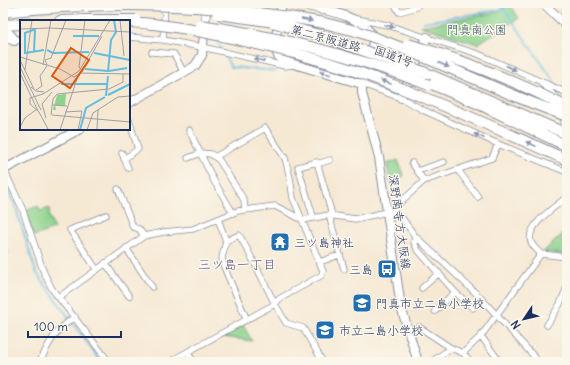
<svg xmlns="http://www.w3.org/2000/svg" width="570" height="365" viewBox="0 0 570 365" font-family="Delius,'Klee One',sans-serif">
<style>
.green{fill:#8dd38d;stroke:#548176}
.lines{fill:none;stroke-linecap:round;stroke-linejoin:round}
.stream{stroke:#62bde0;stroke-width:2}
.street-casing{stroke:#888c99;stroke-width:7}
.secondary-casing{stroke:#888c99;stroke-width:10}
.highway-casing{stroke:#888c99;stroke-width:12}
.street{stroke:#fff;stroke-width:5.5}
.secondary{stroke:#fff;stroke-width:8}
.highway{stroke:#fff;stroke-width:10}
.highway-bridge-casing{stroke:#888c99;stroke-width:12;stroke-linecap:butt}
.highway-bridge{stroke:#fff;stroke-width:10}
.oneway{fill:#8d97ae}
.labels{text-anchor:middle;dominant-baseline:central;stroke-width:3;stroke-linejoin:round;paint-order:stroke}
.park-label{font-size:12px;fill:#38586a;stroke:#fbf7ec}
.street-label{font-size:12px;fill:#1b2f5e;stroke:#fbf7ec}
.poi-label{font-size:12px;fill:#1b2f5e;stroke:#fbf7ec;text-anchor:start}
.neighbourhood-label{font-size:13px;fill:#5b598b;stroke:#fbf7ec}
.inset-river{fill:none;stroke:#62bde0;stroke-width:2}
.inset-road{fill:none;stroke:#9e9fa5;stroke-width:1}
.view{fill:#de5710;fill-opacity:0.15;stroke:#de5710;stroke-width:2}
.inset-edge{fill:none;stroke:#1b2f5e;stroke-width:2}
</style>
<rect width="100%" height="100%" fill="#fbf7ec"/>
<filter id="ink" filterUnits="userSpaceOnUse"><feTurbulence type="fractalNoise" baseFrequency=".025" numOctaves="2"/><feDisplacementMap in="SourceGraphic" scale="8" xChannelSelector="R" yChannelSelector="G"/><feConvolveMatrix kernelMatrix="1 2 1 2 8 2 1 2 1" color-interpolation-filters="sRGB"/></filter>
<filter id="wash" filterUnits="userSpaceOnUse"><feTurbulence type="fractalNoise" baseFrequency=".012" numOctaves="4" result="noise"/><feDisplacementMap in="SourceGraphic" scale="16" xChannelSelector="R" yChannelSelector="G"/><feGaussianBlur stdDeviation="0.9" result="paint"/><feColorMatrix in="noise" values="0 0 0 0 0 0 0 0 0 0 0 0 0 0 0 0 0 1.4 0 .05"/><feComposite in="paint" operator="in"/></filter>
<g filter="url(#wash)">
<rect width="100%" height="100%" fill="#f6e9d4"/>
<path class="green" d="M 509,3 L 519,18 L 477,44 L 421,26 L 498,12 Z
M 398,160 L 404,176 L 390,183 L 387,164 Z
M 38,206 L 40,211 L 49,208 L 50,212 L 48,213 L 54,229 L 34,236 L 25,211 Z
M 567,230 L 567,255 L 543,252 Z
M 243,325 L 252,341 L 223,337 Z"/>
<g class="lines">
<path class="stream" d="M 500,3 L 558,87
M 424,22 L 505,9
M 216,39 L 231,67 L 276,71
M 563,94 L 567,99
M 3,181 L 15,205 L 36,272 L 101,362"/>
</g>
</g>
<g filter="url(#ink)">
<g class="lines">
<defs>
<path id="street" d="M 394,3 L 399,12 L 417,7
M 357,19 L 387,25 L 478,54 L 567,93
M 129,37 L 163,40 L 202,47 L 285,66 L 293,65
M 163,40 L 165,4
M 3,41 L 21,40
M 152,52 L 174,54 L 184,73
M 362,84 L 401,98 L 423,110 L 498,144 L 567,172
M 542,84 L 559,100
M 563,113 L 564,123 L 567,129
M 189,130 L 214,181 L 233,213
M 122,153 L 128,168
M 215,157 L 265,128 L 285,158 L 290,178 L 293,198 L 323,271 L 322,275 L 279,299 L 275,304 C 263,281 253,258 239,235 L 226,241
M 188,158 L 201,153 L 211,154 L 219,160 L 244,200 L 245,210
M 124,159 L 138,149 L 129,120
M 412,163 L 424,181
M 317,164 L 330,160
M 3,168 L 22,208 L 44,273 L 52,289 L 109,362
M 458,170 L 478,197
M 417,171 L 444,162
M 118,189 L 133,227 L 139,229 L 144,236
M 394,213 L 396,206 L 424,181 L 492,158 L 498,144
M 329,215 L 344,269
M 313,216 L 298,167 L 317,162 L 332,215
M 218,219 L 226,241 L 222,258 L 224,267 L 247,320
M 415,236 L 414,242 L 417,249 L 455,292 L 473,308
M 126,248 L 152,287
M 3,252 L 4,251
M 541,254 C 538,251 533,247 531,242 C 525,226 556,206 567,197
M 320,262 L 339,255
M 105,263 L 129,296
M 97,270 L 70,230 L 106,215
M 422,288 L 439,273
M 59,297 L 144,236 L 164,232 L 193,229 L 238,211 L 275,206 L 303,220 L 329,215 L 355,219 L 387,212 L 394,213 L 402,218 L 415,236 L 481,298 L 539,362
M 435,311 L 455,292
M 547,325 L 560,304 L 567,287
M 419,327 L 451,348
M 481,336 L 500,362
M 187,352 L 194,362
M 463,353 L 471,362
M 40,362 C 49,342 56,329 75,317
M 169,362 L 275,304 L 286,323 L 303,328 L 323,362
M 431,362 L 451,348 L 463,353 L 481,336 L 541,254 L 567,257"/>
<path id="secondary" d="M 282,3 L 274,46 L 278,56 L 282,60 L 297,65 L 362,84
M 293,3 C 317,9 363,13 374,39 L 362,84 L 362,93 L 379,157 L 401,307 L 418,362
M 543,3 L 567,26
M 322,10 L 330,3
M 401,98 L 427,37
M 129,103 L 195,66 L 202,55 L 207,3
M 3,170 L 80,129"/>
<path id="highway" d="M 3,7 L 36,3
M 60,21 L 90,20
M 324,23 L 356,31
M 3,25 L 21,24
M 5,30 L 14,40
M 426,73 L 567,134
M 422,80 L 479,104 L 567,146"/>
</defs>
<use href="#street" class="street-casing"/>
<use href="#secondary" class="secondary-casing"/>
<use href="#highway" class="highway-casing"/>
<use href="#street" class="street"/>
<use href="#secondary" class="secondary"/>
<use href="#highway" class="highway"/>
<defs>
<path id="highway-bridge" d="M 3,12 C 111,0 217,3 324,23
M 218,14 L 268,21 L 326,37 L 426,73
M 82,20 L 136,20
M 129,22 C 167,24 203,32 240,40 C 286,51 333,62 377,79 C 442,103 504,132 567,160
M 200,25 C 281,37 352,55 429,85
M 356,31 C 428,55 495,91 567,116
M 408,44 C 463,60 516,81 567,107"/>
</defs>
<use href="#highway-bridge" class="highway-bridge-casing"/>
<use href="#highway-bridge" class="highway-bridge"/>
</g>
<defs><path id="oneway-solid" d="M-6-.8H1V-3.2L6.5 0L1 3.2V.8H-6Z"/></defs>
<g class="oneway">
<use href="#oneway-solid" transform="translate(307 20) rotate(11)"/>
<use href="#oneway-solid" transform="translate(389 26) rotate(15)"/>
<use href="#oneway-solid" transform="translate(259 60) rotate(-167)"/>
<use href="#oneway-solid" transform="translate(444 65) rotate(24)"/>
<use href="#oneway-solid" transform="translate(511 68) rotate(24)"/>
<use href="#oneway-solid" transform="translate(325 73) rotate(-163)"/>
<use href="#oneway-solid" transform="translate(386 82) rotate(-159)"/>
<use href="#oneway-solid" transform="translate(479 136) rotate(-156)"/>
<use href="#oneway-solid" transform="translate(531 144) rotate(-156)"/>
</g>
</g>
<defs>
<symbol id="temple-square" viewBox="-11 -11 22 22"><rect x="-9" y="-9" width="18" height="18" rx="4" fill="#1f6fb2" stroke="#fbf7ec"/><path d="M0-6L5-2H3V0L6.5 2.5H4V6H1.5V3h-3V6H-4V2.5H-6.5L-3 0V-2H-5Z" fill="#fff"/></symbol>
<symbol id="bus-square" viewBox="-11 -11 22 22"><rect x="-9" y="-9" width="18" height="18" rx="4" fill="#1f6fb2" stroke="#fbf7ec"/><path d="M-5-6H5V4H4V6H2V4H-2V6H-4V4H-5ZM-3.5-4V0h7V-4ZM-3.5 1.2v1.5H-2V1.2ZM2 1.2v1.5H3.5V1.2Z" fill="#fff"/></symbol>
<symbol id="school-square" viewBox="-11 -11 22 22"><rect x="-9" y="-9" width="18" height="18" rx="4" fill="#1f6fb2" stroke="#fbf7ec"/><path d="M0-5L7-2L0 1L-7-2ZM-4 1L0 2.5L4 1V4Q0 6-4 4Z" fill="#fff"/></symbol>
</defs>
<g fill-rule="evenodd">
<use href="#temple-square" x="269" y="231" width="22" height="22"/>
<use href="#bus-square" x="376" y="258" width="22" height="22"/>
<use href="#school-square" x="351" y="292" width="22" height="22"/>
<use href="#school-square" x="314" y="319" width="22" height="22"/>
</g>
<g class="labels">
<g class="park-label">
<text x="477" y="29">門真南公園</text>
</g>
<g class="street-label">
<text transform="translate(326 38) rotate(15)">第二京阪道路</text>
<text transform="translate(394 56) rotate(20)">国道1号</text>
<text transform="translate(400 222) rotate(82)">深野南寺方大阪線</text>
</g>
<g class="poi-label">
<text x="294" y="242">三ツ島神社</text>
<text x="373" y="269" text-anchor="end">三島</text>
<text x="376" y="303">門真市立二島小学校</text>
<text x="339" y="330">市立二島小学校</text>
</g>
<g class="neighbourhood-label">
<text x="237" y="264">三ツ島一丁目</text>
</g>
</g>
<g transform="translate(20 20)">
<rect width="110" height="110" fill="#f6e9d4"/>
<path d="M 46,74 L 45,86 L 35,85 L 36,90 L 33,90 L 37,75 Z" fill="#8dd38d"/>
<path class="inset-river" d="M 16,9 L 5,13 L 5,33 L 24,30M 53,16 L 79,16M 27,30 L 33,33 L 69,32M 14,31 L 15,10M 74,33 L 110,40M 65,49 L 88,51M 89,51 L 107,48M 88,52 L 91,20 L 96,12 L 94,0M 41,64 L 88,64M 88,75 L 110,64M 86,76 L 88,56M 60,110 L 66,88 L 85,77"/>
<path class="inset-road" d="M 100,0 L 104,36M 0,9 L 30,8 L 110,12M 0,37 L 40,49 L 54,57 L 59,54M 0,40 L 14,69M 23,45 L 31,0M 27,45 L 25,40 L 31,38 L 46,0M 0,47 L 21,90M 5,50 L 12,0M 62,51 L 59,47 L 65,0M 62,52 L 82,16M 0,53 L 18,91M 59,53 L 110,54M 11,67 L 16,71 L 24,72M 16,70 L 22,66 L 20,56 L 27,46M 33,85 L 47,86M 45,92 L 62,91 L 58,110M 31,95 L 33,79 L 37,74 L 89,69 L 103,62 L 103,54M 32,95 L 110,102M 26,98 L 22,84 L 32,72M 0,107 L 5,98 L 17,89M 28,109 L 19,92 L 10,84 L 10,78 L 23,74 L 59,51 L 90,0M 40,110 L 58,56M 67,110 L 73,93 L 98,77 L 110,76M 77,110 L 78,90"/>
<path class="view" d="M 51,28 L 69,40 L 50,68 L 32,56 Z"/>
<rect width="110" height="110" class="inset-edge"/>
</g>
<rect width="570" height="365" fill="none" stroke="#fbf7ec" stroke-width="16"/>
<g transform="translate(524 319) rotate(235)" stroke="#fbf7ec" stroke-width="3" paint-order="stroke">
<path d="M0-3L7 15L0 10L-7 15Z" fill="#1b2f5e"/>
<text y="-6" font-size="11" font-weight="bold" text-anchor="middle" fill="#1b2f5e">N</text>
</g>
<path d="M28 331v6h93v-6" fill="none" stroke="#1b2f5e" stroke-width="2"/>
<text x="34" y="331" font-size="12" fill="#1b2f5e" stroke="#fbf7ec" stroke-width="3" paint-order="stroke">100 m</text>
</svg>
